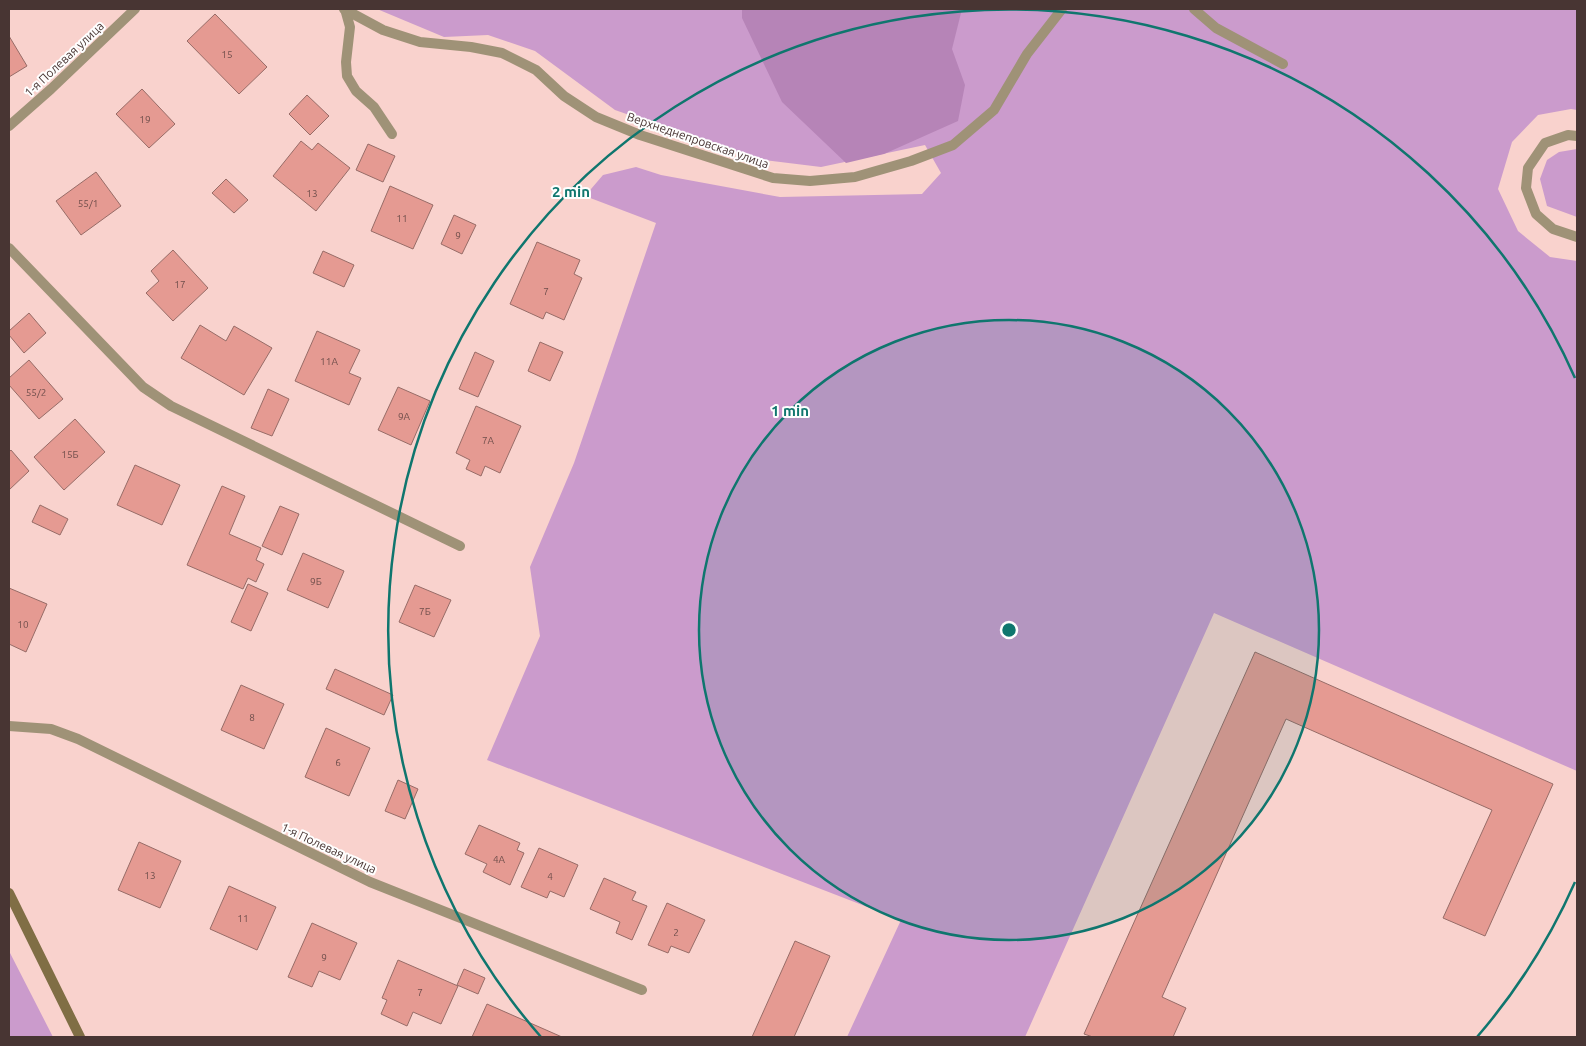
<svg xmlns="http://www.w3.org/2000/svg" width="1586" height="1046" viewBox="0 0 1586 1046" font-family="Ubuntu,sans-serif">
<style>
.green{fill:#cb9bcc}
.forest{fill:#b684b7}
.building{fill:#e59a92;stroke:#976c67}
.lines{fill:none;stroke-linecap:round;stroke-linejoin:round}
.lane{stroke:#9f9277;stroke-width:10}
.street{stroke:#9f9277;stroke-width:10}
.secondary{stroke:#806e45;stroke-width:10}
.ring{fill:none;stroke:#0f766e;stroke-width:2.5}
.labels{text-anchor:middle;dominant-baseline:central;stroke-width:4;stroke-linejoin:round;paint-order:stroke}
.number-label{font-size:10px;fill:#6f4e4b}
.street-label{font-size:12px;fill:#483533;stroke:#fefefe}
.centre{fill:#0f766e;stroke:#fefefe;stroke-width:2.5}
.ring-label{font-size:15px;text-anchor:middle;font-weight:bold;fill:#0f766e;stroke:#fefefe;stroke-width:4;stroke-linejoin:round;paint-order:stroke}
</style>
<rect width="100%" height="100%" fill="#f9d2cd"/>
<path class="green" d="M 377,9 L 1577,9 L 1577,110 L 1571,109 L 1538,115 L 1512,142 L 1498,189 L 1518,231 L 1550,257 L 1577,261 L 1577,771 L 1214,613 L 1025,1037 L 847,1037 L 901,920 L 487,760 L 540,636 L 530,567 L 574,463 L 656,223 L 585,196 L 603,175 L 636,167 L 661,175 L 780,197 L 922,194 L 941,173 L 925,145 L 821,167 L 756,159 L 615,110 L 535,51 L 488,35 L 444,37 Z
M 1577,149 L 1577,217 L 1547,206 L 1540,179 L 1547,160 L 1559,152 Z
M 9,951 L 53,1037 L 9,1037 Z"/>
<path class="forest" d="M 742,9 L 962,9 L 952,49 L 965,85 L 958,121 L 884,154 L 846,163 L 782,102 L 742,18 Z"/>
<path class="building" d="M 215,14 L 267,67 L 239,94 L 187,41 Z
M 9,36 L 27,66 L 9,77 Z
M 142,89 L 175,124 L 149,148 L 116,114 Z
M 307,95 L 329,116 L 310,135 L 289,114 Z
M 301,141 L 312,150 L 318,143 L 350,168 L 316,211 L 273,176 Z
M 368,144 L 395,156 L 383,182 L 356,170 Z
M 96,172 L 121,206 L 81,235 L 56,201 Z
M 226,179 L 248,200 L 234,213 L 212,193 Z
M 390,186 L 433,205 L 413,249 L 371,231 Z
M 454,215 L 476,225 L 462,254 L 441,244 Z
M 537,242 L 580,260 L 574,274 L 582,278 L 564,320 L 546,312 L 543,319 L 510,304 Z
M 173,250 L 208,288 L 173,321 L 146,293 L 159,281 L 151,271 Z
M 323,251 L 354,265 L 344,287 L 313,273 Z
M 29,313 L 46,333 L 24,353 L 9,335 L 9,331 Z
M 200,325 L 226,341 L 234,326 L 272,348 L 244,395 L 181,358 Z
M 317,331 L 360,350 L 349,373 L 361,378 L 349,405 L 295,381 Z
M 540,342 L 563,352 L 550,381 L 528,371 Z
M 475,352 L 494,361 L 478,397 L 459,389 Z
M 29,360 L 63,399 L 39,419 L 9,385 L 9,378 Z
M 398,387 L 430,401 L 411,445 L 378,430 Z
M 268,389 L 289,399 L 272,436 L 251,428 Z
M 476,406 L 521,426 L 500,473 L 485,466 L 481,476 L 466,469 L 470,460 L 456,453 Z
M 75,419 L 105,452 L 64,490 L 34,457 Z
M 11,450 L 29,471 L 9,490 L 9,452 Z
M 135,465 L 180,485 L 162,525 L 117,505 Z
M 222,486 L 245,496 L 229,534 L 261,548 L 256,560 L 264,564 L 256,582 L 248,578 L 243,589 L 187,565 Z
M 40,505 L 68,519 L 60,535 L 32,522 Z
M 280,506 L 299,514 L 282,555 L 262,546 Z
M 303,553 L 344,571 L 328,608 L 287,590 Z
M 248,584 L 268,593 L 251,631 L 231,622 Z
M 415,585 L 451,600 L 434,637 L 399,622 Z
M 9,588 L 47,604 L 26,652 L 9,644 Z
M 1255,652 L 1553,784 L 1485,936 L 1443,918 L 1492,810 L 1286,719 L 1162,997 L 1186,1008 L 1173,1037 L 1093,1037 L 1084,1034 Z
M 335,669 L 393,695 L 384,715 L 326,689 Z
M 241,685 L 284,704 L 264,749 L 221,730 Z
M 326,728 L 370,748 L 349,796 L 305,777 Z
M 398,780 L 418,789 L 405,819 L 385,811 Z
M 479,825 L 520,843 L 517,850 L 524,853 L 510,885 L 483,872 L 487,864 L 465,854 Z
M 139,842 L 181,861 L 160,908 L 118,890 Z
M 539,848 L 578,865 L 564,897 L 550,891 L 547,898 L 521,887 Z
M 604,878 L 636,892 L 632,900 L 647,906 L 632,940 L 616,933 L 620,922 L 590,909 Z
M 229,886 L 276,907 L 257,950 L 210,929 Z
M 667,903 L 705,920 L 689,953 L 671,946 L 668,953 L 648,945 Z
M 312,923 L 357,943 L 340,980 L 319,971 L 312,987 L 288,977 Z
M 795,941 L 830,956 L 794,1037 L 752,1037 Z
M 398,960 L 458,986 L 441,1024 L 413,1012 L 407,1026 L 381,1014 L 387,1000 L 382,998 Z
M 464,969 L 485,978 L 478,994 L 457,985 Z
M 487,1004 L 562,1037 L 472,1037 Z"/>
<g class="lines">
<path class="lane" d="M 345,9 L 350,27 L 346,62 L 347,76 L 356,91 L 374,107 L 392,134"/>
<path class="street" d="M 344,9 L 383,30 L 420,42 L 471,47 L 502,53 L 536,70 L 564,96 L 596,117 L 640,135 L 773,178 L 810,181 L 855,177 L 911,161 L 953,145 L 994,110 L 1027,54 L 1062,9
M 1194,9 L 1216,28 L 1283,64
M 9,126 L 51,89 L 135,9
M 1577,136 L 1568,135 L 1545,143 L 1528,168 L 1526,188 L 1536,214 L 1553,229 L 1577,237
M 9,248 L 143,387 L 171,406 L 460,546
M 9,726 L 51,729 L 78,739 L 370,882 L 642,990"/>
<path class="secondary" d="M 9,893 L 80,1037"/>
</g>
<circle cx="1009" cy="630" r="310" fill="#0f766e" fill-opacity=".12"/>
<g class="ring">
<circle cx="1009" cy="630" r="310"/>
<path d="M1575 882A620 620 0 0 1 1477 1037M541 1037A620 620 0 1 1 1575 378"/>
</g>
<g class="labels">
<g class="number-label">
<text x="227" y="54">15</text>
<text x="145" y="119">19</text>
<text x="312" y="193">13</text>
<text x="88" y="203">55/1</text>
<text x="402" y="218">11</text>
<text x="458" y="235">9</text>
<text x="180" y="284">17</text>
<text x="546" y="291">7</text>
<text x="329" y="361">11А</text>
<text x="36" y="392">55/2</text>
<text x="404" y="416">9А</text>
<text x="488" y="440">7А</text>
<text x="70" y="454">15Б</text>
<text x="316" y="581">9Б</text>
<text x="425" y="611">7Б</text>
<text x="23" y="624">10</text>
<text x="252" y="717">8</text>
<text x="338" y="762">6</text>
<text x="499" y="859">4А</text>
<text x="150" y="875">13</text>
<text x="550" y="876">4</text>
<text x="243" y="918">11</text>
<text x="676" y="932">2</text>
<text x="324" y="957">9</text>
<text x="420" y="992">7</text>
</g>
<g class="street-label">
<text transform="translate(64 59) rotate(-43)">1-я Полевая улица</text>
<text transform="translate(698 140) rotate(19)">Верхнеднепровская улица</text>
<text transform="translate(329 848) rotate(25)">1-я Полевая улица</text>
</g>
</g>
<circle cx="1009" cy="630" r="8" class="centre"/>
<g class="ring-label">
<text x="571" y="197">2 min</text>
<text x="790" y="416">1 min</text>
</g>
<rect width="1586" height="1046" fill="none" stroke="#483533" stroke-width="20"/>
</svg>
